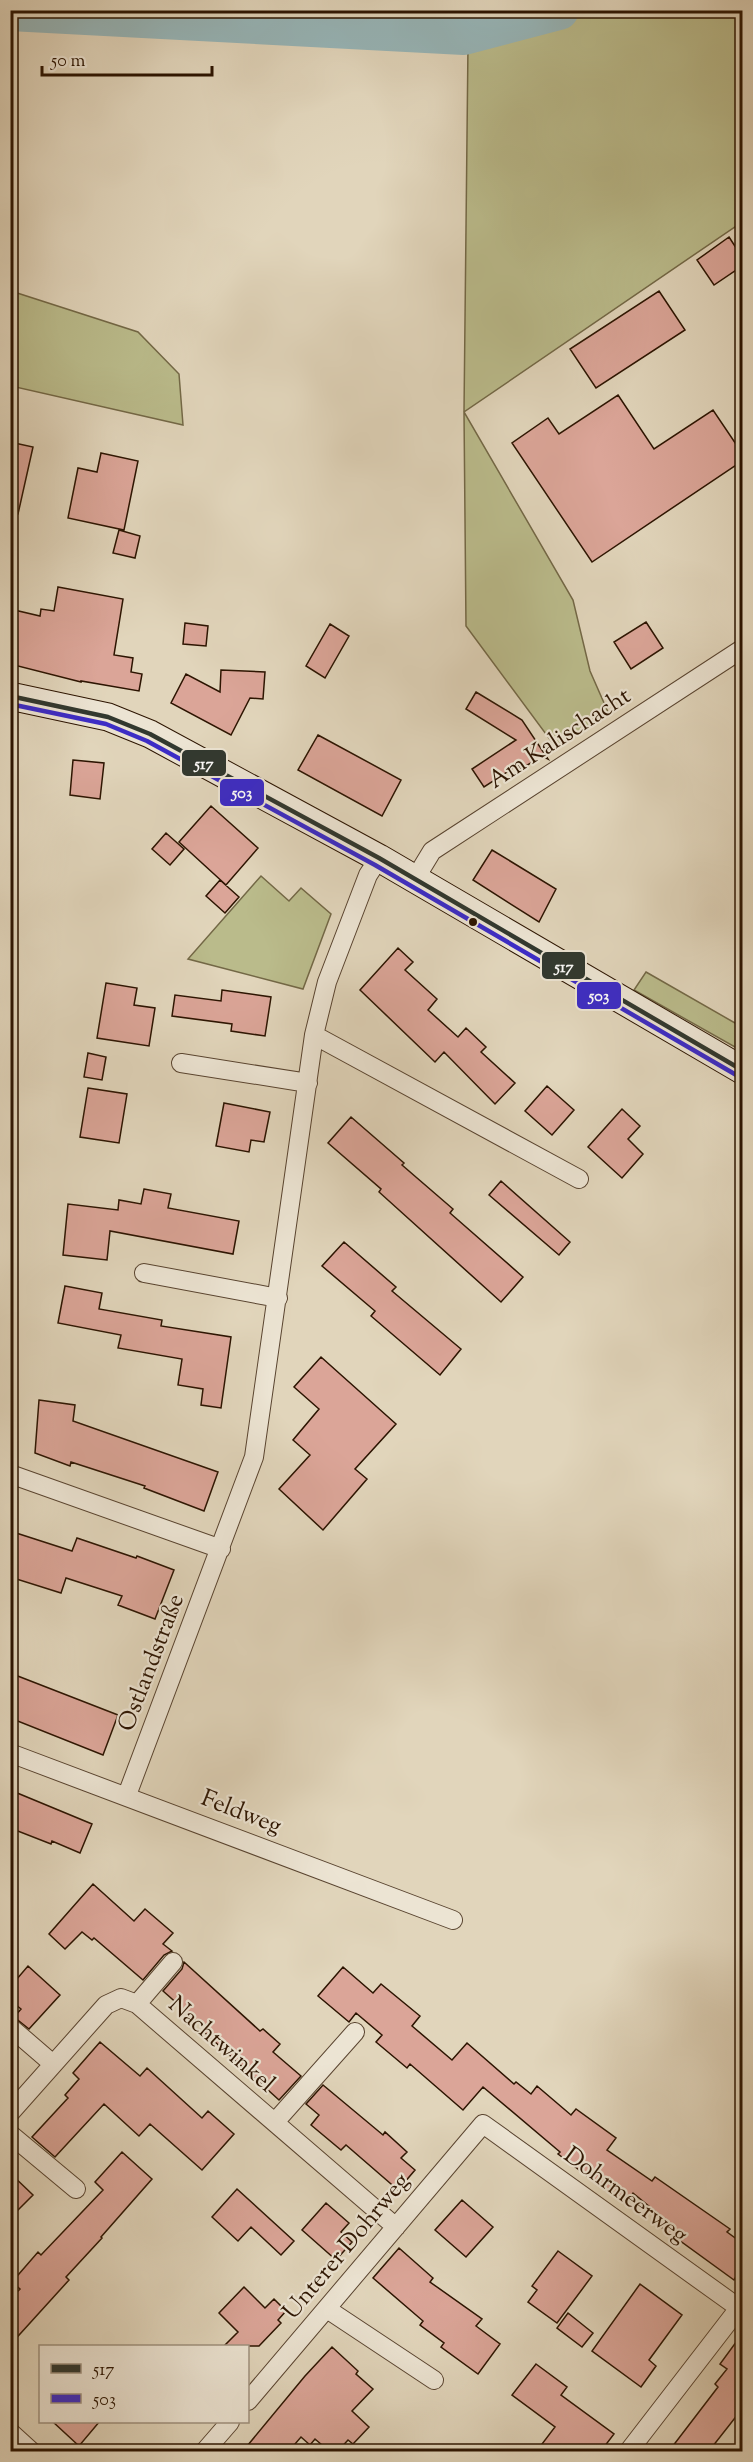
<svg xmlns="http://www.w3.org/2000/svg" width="753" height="2462" viewBox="0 0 753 2462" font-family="'Sorts Mill Goudy',serif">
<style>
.green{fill:#babb8b;stroke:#736846;stroke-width:1.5}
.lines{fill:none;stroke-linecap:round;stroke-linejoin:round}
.river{stroke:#97b6b9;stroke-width:40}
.building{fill:#dba598;stroke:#2c1401;stroke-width:1.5}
.street-casing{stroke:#594430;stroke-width:20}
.secondary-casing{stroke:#2c1401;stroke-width:29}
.street{stroke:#ece4d3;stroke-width:18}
.secondary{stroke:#ece4d3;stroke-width:27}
.bus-1-casing{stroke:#ece4d3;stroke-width:9}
.bus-2-casing{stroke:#ece4d3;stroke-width:9}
.bus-1{stroke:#31382f;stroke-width:4.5}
.bus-2{stroke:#3c2cc7;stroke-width:4.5}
.bus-dot{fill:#2c1401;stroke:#ece4d3;stroke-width:2}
.labels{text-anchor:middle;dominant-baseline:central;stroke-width:4.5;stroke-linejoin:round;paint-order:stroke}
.street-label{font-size:24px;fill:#2c1401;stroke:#ece4d3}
.line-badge{stroke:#ece4d3;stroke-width:2}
.badge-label{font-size:16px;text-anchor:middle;font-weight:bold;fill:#fff}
</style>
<rect width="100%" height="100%" fill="#e1d5bb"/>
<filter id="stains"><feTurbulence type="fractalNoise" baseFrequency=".00333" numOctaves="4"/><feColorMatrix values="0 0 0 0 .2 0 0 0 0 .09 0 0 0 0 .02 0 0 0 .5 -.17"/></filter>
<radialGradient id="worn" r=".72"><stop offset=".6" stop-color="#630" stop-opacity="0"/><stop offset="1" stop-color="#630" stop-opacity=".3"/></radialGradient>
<path class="green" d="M 597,11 L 742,11 L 742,222 L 464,412 L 573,600 L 590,671 L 608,712 L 557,749 L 466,626 L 464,412 L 468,45 Z
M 11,291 L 138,332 L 179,374 L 183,425 L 11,386 Z
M 261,876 L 289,901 L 301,888 L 331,914 L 303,989 L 188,959 Z
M 646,972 L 742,1027 L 742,1051 L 634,990 Z"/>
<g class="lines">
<path class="river" d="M 10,11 L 464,35 L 559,10"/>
</g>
<path class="building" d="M 729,237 L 742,257 L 742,266 L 714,285 L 697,260 Z
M 659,291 L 685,330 L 596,388 L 570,349 Z
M 618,395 L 654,449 L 713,410 L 742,453 L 742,461 L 592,562 L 512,443 L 548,418 L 559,434 Z
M 10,442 L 33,447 L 18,514 L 10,513 Z
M 101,453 L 138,461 L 124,530 L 68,518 L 78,468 L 97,472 Z
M 119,530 L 140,536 L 135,558 L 113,553 Z
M 58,587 L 123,599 L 114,655 L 133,658 L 131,672 L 142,674 L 139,691 L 81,681 L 81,682 L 10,664 L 10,609 L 40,616 L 41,609 L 54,611 Z
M 646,622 L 663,648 L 631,669 L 614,642 Z
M 185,623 L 208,626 L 206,646 L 183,644 Z
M 330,624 L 349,636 L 325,678 L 306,666 Z
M 221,670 L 265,672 L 263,699 L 250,698 L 231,735 L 171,703 L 186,674 L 220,692 Z
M 476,692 L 522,720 L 548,759 L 542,756 L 521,769 L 518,765 L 484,787 L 472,769 L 516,740 L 466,709 Z
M 318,735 L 401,780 L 382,816 L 298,770 Z
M 73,760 L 104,763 L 100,799 L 70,795 Z
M 211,806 L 258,848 L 226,885 L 179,842 Z
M 166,833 L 184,849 L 170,865 L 152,849 Z
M 492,850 L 556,889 L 539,922 L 473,880 Z
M 220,880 L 239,897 L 225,913 L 206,896 Z
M 398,948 L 413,962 L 405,970 L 437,999 L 428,1010 L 458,1037 L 466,1028 L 486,1047 L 481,1052 L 515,1083 L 495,1104 L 444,1052 L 435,1062 L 360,990 Z
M 106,983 L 137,988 L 134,1005 L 155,1008 L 149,1046 L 97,1038 Z
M 222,990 L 271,997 L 265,1036 L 231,1031 L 232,1024 L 172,1016 L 175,995 L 221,1001 Z
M 88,1053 L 106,1057 L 102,1080 L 84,1077 Z
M 547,1086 L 574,1110 L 552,1135 L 525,1111 Z
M 88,1088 L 127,1094 L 119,1143 L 80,1137 Z
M 224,1103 L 270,1112 L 264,1142 L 251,1140 L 249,1152 L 216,1146 Z
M 622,1109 L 640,1126 L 628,1139 L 643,1154 L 622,1178 L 588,1147 Z
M 351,1117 L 404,1163 L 402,1165 L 453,1209 L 450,1213 L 523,1277 L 501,1302 L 379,1192 L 381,1189 L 328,1143 Z
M 501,1181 L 570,1242 L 559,1255 L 489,1195 Z
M 144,1189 L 171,1194 L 168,1208 L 239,1221 L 233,1254 L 110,1231 L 107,1260 L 63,1255 L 68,1204 L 118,1210 L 119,1200 L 141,1204 Z
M 344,1242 L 396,1287 L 392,1291 L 461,1349 L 440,1375 L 371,1316 L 375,1311 L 322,1266 Z
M 65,1286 L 102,1293 L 99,1309 L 162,1320 L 161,1326 L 231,1337 L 221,1408 L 201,1405 L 203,1389 L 178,1385 L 182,1359 L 118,1348 L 121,1335 L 58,1323 Z
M 321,1357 L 396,1424 L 355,1469 L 367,1479 L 323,1530 L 279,1489 L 310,1455 L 293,1440 L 319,1409 L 294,1387 Z
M 39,1400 L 75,1405 L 73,1421 L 218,1472 L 204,1511 L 144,1488 L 145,1486 L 71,1462 L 70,1466 L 35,1453 Z
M 10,1531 L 72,1551 L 77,1538 L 136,1558 L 137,1556 L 174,1570 L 155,1619 L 118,1605 L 122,1596 L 66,1578 L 61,1593 L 10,1577 Z
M 10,1673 L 118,1715 L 103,1755 L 10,1718 Z
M 10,1790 L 92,1824 L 80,1853 L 52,1841 L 51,1844 L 10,1828 Z
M 93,1884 L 134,1921 L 145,1909 L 173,1933 L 163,1944 L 172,1951 L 164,1955 L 143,1980 L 94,1938 L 92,1940 L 82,1932 L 65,1949 L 49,1934 Z
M 184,1962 L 260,2031 L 263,2029 L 280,2044 L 273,2052 L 301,2076 L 279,2100 L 204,2032 L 206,2029 L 163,1991 L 182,1969 Z
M 28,1966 L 60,1995 L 29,2029 L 14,2017 L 21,2009 L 10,2000 L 10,1987 Z
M 343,1967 L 373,1993 L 381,1984 L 420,2016 L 412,2026 L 452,2060 L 467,2043 L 514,2084 L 516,2082 L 531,2094 L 537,2086 L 571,2115 L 576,2109 L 616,2138 L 607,2150 L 652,2181 L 655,2177 L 730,2229 L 727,2232 L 742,2243 L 742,2267 L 734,2280 L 657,2224 L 662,2217 L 633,2193 L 626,2204 L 603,2188 L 558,2154 L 560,2152 L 483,2087 L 463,2110 L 410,2064 L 407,2068 L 376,2042 L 382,2035 L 356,2013 L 349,2022 L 318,1996 Z
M 100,2042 L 140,2076 L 147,2068 L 202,2118 L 208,2111 L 234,2134 L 202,2170 L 150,2124 L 139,2136 L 104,2104 L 55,2157 L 32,2137 L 68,2098 L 65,2095 L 79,2079 L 73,2073 Z
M 323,2085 L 383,2135 L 385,2132 L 407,2152 L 401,2158 L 415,2170 L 398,2190 L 346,2145 L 341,2150 L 311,2125 L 319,2115 L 306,2104 Z
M 122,2152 L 152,2179 L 101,2237 L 102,2238 L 66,2277 L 69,2280 L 10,2345 L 10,2299 L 20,2289 L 12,2282 L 38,2252 L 41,2255 L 103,2190 L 95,2182 Z
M 10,2173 L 33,2195 L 10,2218 Z
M 237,2189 L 294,2241 L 281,2255 L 251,2227 L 238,2241 L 212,2217 Z
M 462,2200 L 493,2227 L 466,2257 L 435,2230 Z
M 326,2203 L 349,2223 L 341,2232 L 352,2242 L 336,2260 L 302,2230 Z
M 399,2248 L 433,2278 L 430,2282 L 482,2319 L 476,2326 L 500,2344 L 478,2374 L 441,2347 L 444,2343 L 420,2325 L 423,2321 L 373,2278 Z
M 558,2251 L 592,2276 L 557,2323 L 528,2302 L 537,2290 L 532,2286 Z
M 640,2284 L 682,2315 L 649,2360 L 656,2366 L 641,2387 L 592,2351 Z
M 244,2287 L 265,2308 L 274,2299 L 286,2311 L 278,2320 L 281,2323 L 259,2346 L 224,2346 L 238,2332 L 219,2313 Z
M 568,2313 L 593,2333 L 582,2347 L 557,2328 Z
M 742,2334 L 742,2409 L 709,2451 L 669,2451 L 718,2387 L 715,2384 L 727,2369 L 720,2364 Z
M 332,2347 L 358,2371 L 356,2374 L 373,2389 L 352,2411 L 369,2427 L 353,2444 L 348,2440 L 338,2451 L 329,2451 L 315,2439 L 310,2445 L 301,2437 L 289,2451 L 243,2451 L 305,2376 Z
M 536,2364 L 567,2387 L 561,2395 L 614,2434 L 601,2451 L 552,2451 L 542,2444 L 555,2427 L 512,2395 Z
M 52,2421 L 100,2421 L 79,2446 Z"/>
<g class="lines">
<defs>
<path id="street" d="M 415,879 L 432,851 L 742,649
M 314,1035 L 579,1179
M 181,1063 L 308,1083
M 144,1273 L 278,1298
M 10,1474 L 221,1549
M 10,1753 L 453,1920
M 127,1795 L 254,1457 L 314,1035 L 327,982 L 368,875 L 379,858
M 137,2004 L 173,1962
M 10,2027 L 53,2064
M 10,2113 L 106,2005 L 121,1998 L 137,2004 L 396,2227
M 275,2122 L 355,2032
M 10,2134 L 76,2189
M 327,2309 L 434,2380
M 248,2401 L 483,2124 L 739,2308 L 628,2452
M 10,2432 L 32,2452
M 204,2452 L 230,2422"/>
<path id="secondary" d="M 10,696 L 108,717 L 150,734 L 379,858 L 742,1070"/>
</defs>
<use href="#street" class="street-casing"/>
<use href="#secondary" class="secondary-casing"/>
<use href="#street" class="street"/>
<use href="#secondary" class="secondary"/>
<defs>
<path id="bus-1" d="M 10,696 L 108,717 L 150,734 L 379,858 L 742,1070"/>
<path id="bus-2" d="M 10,704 L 106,724 L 147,741 L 375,865 L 738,1076"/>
</defs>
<use href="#bus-1" class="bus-1-casing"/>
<use href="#bus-2" class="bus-2-casing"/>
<use href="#bus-1" class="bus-1"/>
<use href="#bus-2" class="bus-2"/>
</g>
<circle class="bus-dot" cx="473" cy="922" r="5"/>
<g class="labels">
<g class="street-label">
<text transform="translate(560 739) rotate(-33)">Am Kalischacht</text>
<text transform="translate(152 1663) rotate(-69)">Ostlandstraße</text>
<text transform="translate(241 1813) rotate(21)">Feldweg</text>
<text transform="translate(221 2045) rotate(41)">Nachtwinkel</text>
<text transform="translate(625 2196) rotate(36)">Dohrmeerweg</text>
<text transform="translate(347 2247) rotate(-50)">Unterer Dohrweg</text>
</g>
</g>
<g class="line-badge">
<rect x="181" y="749" width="46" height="28" rx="6" fill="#31382f"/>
<rect x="219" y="778" width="46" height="29" rx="6" fill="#3c2cc7"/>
<rect x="541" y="951" width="45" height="29" rx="6" fill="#31382f"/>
<rect x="576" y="981" width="46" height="29" rx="6" fill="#3c2cc7"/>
</g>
<g class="badge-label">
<text x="204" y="769">517</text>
<text x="242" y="798">503</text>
<text x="564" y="972">517</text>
<text x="599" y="1001">503</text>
</g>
<rect width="753" height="2462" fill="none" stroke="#e1d5bb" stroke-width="36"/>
<rect x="12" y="12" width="729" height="2438" fill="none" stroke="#2c1401" stroke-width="3"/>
<rect x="18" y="18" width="717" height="2426" fill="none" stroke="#2c1401" stroke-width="1.5"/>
<rect x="39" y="2345" width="210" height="78" fill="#ece4d3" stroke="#9f917f" stroke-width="1.5"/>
<rect x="51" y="2364" width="30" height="9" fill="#31382f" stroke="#9f917f" stroke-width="1.5"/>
<text x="93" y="2375" font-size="18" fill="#2c1401">517</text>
<rect x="51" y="2394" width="30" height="9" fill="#3c2cc7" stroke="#9f917f" stroke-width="1.5"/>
<text x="93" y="2405" font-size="18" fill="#2c1401">503</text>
<path d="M42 66v9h170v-9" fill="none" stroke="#2c1401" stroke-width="3"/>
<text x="51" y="66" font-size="18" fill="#2c1401" stroke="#ece4d3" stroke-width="4.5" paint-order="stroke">50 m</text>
<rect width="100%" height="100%" filter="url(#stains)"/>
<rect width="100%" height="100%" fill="url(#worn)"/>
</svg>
